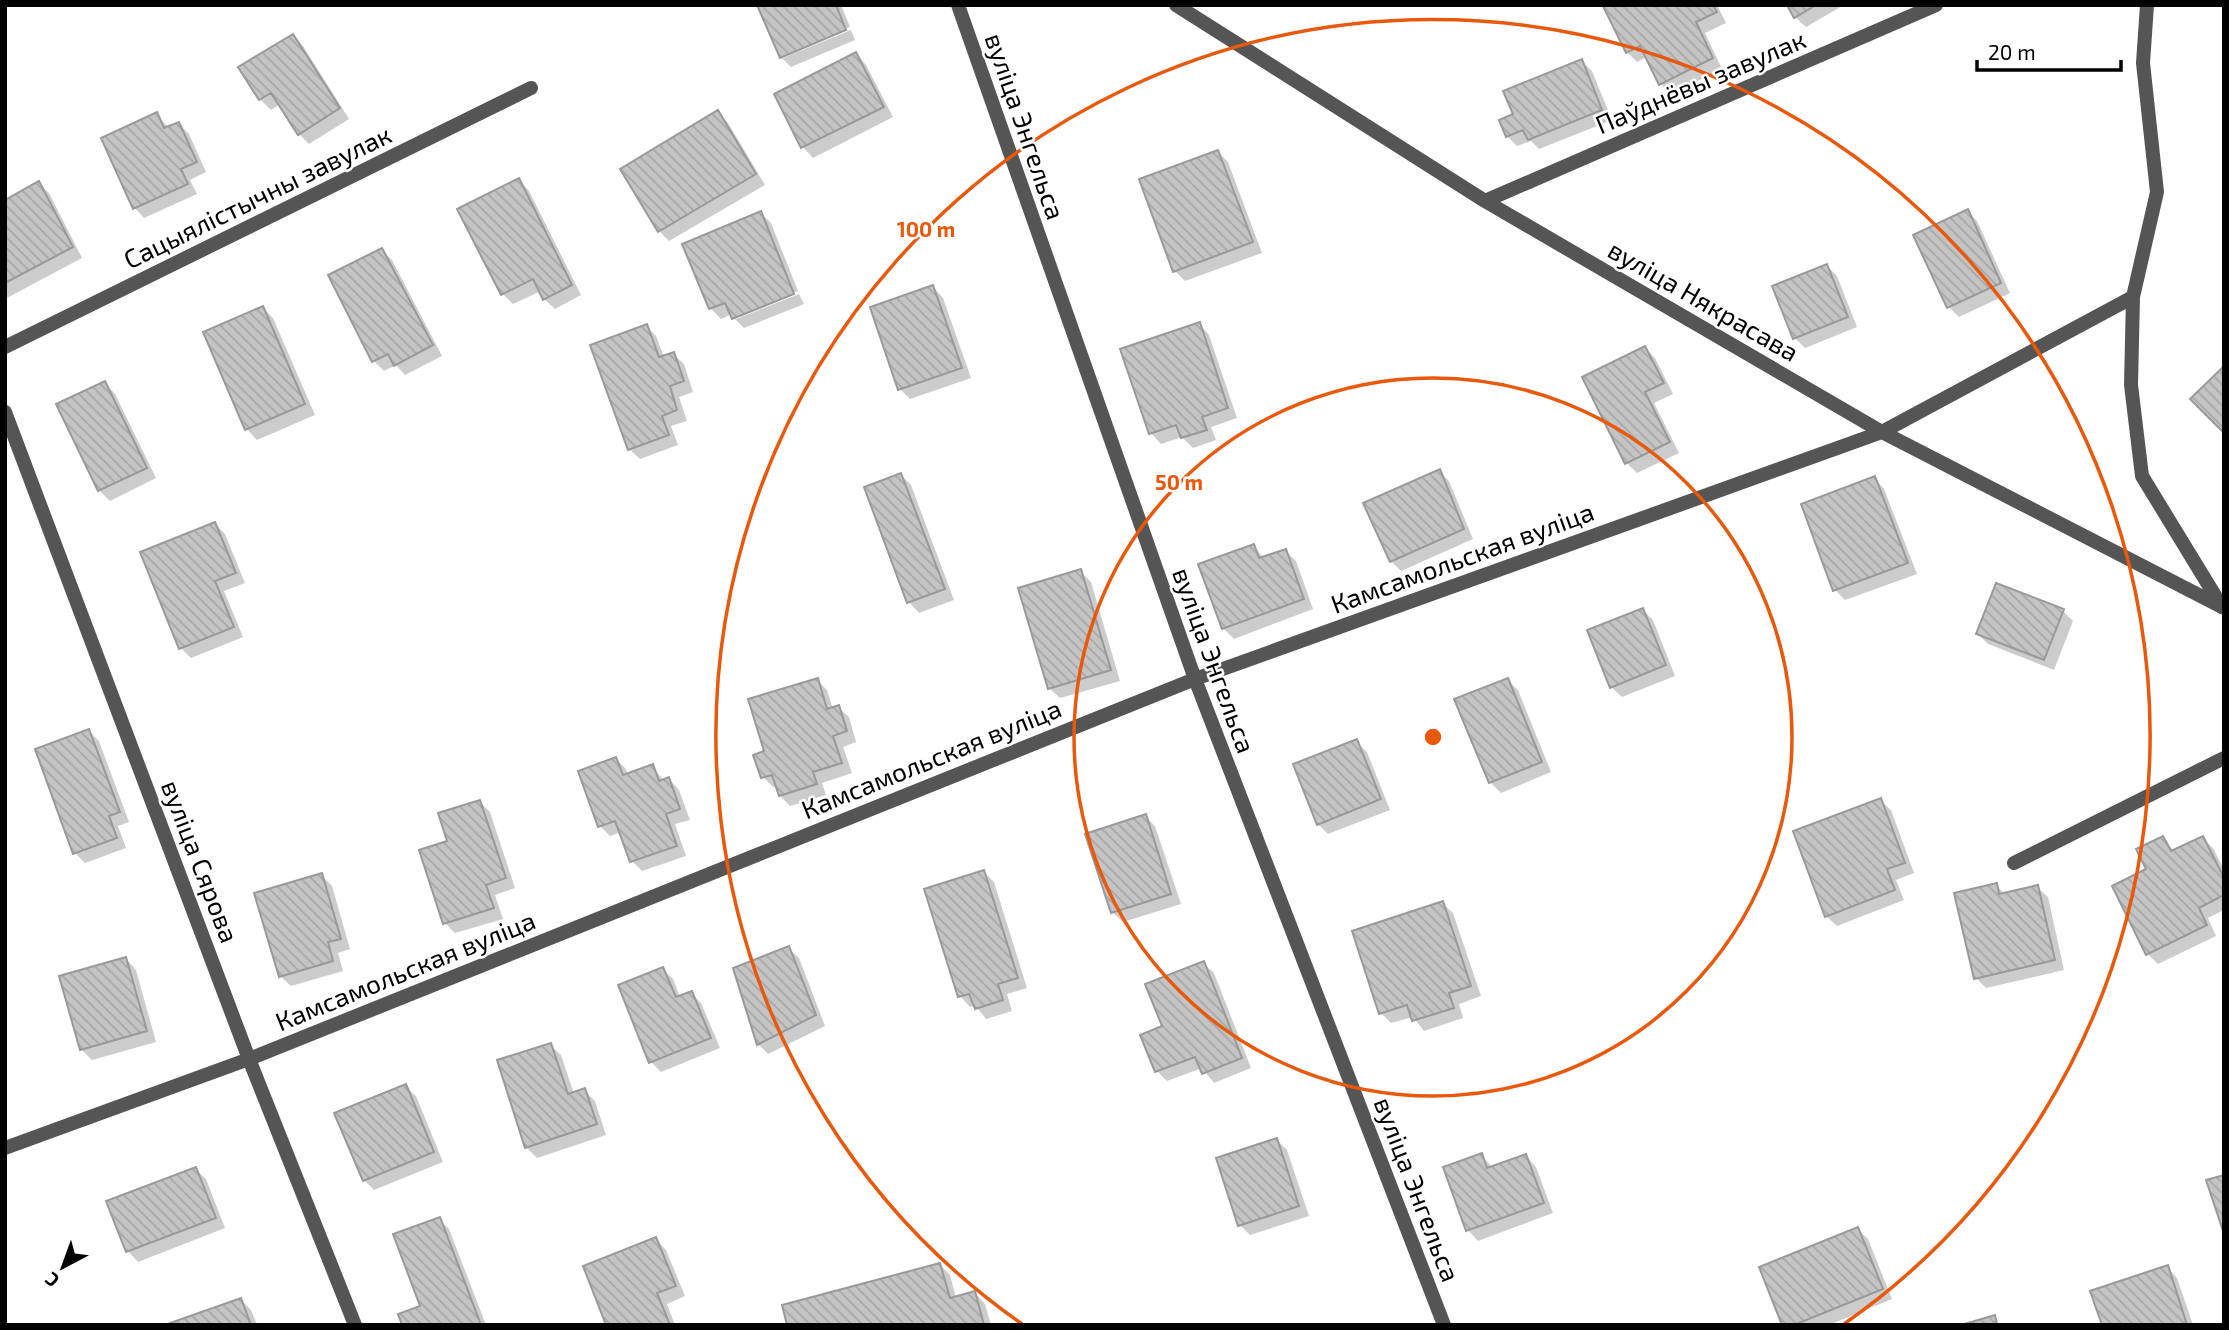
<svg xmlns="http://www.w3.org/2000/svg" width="2229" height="1330" viewBox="0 0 2229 1330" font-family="'Exo 2',sans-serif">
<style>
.shadow{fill:#0003}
.building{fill:url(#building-back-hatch);stroke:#999;stroke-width:2}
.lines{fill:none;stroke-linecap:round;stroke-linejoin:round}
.service{stroke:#555;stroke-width:14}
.minor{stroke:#555;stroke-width:14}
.ring{fill:none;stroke:#e8590c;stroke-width:3.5}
.labels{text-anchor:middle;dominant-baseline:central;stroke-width:5;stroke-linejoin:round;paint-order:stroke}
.street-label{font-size:26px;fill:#000;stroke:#fff}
.centre{fill:#e8590c;stroke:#fff;stroke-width:3.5}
.ring-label{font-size:21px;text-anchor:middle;font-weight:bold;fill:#e8590c;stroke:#fff;stroke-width:5;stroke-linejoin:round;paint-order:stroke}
</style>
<defs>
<pattern id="building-back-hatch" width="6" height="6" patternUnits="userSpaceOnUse" patternTransform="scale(1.75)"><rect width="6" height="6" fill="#c4c4c4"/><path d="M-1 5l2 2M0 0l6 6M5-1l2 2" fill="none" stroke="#a7a7a7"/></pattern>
</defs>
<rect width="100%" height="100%" fill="#fff"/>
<path class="shadow" d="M 759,5 L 841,5 L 850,27 L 783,54 L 783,58 L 851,30 L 855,40 L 791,67 L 781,57 Z
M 1608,5 L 1717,5 L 1726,23 L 1705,33 L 1722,69 L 1671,94 L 1661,84 L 1647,57 L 1637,62 L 1627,52 L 1605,7 Z
M 1789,5 L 1844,5 L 1806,27 L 1795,17 Z
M 293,36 L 303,46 L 349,119 L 309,144 L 299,134 L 280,104 L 271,110 L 260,99 L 241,68 Z
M 856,54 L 866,65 L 893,117 L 813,158 L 803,147 L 776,95 Z
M 1581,61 L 1592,71 L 1612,120 L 1539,149 L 1531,141 L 1517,146 L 1507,136 L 1515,115 Z
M 718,112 L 728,123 L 765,185 L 669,241 L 659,231 Z
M 157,115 L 169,128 L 179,124 L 189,134 L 206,172 L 190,180 L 197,194 L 144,218 L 134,207 Z
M 1218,152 L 1228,162 L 1262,253 L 1185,281 L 1175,271 Z
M 519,180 L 529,191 L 581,295 L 555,309 L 544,299 L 541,291 L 513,304 L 503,294 Z
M 38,183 L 49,193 L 82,258 L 5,299 L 5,202 Z
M 1967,211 L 1977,221 L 2010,293 L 1959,317 L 1949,307 Z
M 761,213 L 771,223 L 798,291 L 736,316 L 736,319 L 799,294 L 804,304 L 744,328 L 734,318 L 732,314 L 721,319 L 710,308 Z
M 382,250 L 392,260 L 442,356 L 405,375 L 396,365 L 384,371 L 374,361 Z
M 1827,266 L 1837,276 L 1857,327 L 1805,348 L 1795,338 Z
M 933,287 L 943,298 L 971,378 L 910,399 L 900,389 Z
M 263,308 L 273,318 L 315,415 L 257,440 L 247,429 L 205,333 Z
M 1199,324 L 1209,335 L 1237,418 L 1211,427 L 1216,440 L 1193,448 L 1182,437 L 1161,444 L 1151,433 Z
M 646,326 L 656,336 L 664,357 L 673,354 L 684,364 L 693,392 L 679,397 L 687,421 L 671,426 L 678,445 L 640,459 L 629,449 Z
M 1645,348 L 1655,358 L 1673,394 L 1654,403 L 1679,453 L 1637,473 L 1627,463 Z
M 105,383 L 115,394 L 156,478 L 110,501 L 99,490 Z
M 1439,471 L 1449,481 L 1473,539 L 1401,571 L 1391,561 Z
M 901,475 L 911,485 L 954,600 L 919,613 L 909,602 L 866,488 Z
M 1874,478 L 1884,489 L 1917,574 L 1845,600 L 1835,590 Z
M 215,524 L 225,534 L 245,583 L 224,591 L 243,637 L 191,658 L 181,648 Z
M 1253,546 L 1264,558 L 1285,551 L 1296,561 L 1313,609 L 1234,639 L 1223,628 Z
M 1080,571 L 1091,582 L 1120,681 L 1060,698 L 1049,688 Z
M 1643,610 L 1653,620 L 1675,676 L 1622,697 L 1611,687 Z
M 2063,611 L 2073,621 L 2054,670 L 1988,644 L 1978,634 Z
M 817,680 L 827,690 L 833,709 L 838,707 L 849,717 L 856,742 L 843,747 L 852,773 L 822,783 L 826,795 L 790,806 L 780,796 L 777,786 L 773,787 L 763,777 L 767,753 Z
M 1507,680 L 1518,690 L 1551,772 L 1501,793 L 1490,782 Z
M 89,731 L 99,741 L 129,822 L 118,826 L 126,848 L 85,863 L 75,853 Z
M 1356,742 L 1367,752 L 1390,810 L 1328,834 L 1318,824 Z
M 616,759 L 626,769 L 628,775 L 652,766 L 664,781 L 669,779 L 679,790 L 690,820 L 675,824 L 686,856 L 642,871 L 632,861 L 621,832 L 610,836 L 600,826 Z
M 1880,800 L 1891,810 L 1914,873 L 1896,880 L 1904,900 L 1837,926 L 1826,916 Z
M 480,802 L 490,812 L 515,888 L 495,895 L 503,919 L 455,933 L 445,923 L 449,842 Z
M 1145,816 L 1155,826 L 1181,904 L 1123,922 L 1112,912 Z
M 2163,838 L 2174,851 L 2202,838 L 2213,848 L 2224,870 L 2224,910 L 2208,918 L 2216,936 L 2158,964 L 2148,954 L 2148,870 Z
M 984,872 L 994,882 L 1027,988 L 1007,994 L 1012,1011 L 986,1019 L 975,1005 L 970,1007 L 960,996 Z
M 321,875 L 332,886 L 350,949 L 338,953 L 343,971 L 291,986 L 280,976 Z
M 1996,885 L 2005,894 L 2037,887 L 2048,897 L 2064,970 L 1986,988 L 1976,978 Z
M 1442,903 L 1453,913 L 1481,996 L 1459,1004 L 1463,1018 L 1424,1031 L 1413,1017 L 1391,1023 L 1381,1013 Z
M 788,948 L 799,958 L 825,1026 L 768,1054 L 758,1044 Z
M 126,959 L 136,970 L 156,1042 L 92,1060 L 81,1049 Z
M 1203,963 L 1214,973 L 1251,1068 L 1214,1083 L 1202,1068 L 1167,1081 L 1157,1071 L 1164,1027 Z
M 662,969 L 673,979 L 680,997 L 691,993 L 701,1003 L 720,1048 L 661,1072 L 651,1062 Z
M 550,1045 L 561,1055 L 574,1094 L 584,1090 L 595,1101 L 606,1135 L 537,1158 L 526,1147 Z
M 405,1086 L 416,1096 L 443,1162 L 374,1190 L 364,1180 Z
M 1277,1140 L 1287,1150 L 1309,1216 L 1250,1235 L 1240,1225 Z
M 1481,1155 L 1493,1168 L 1526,1156 L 1536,1167 L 1553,1213 L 1478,1241 L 1468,1230 Z
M 195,1169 L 206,1179 L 225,1228 L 138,1262 L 128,1251 Z
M 439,1219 L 449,1229 L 486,1325 L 404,1325 L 422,1307 Z
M 1857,1229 L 1868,1239 L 1892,1299 L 1829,1325 L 1784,1325 Z
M 656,1239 L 666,1250 L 685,1296 L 667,1304 L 675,1325 L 608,1325 Z
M 940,1265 L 950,1275 L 956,1298 L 975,1293 L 985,1304 L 991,1325 L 789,1325 Z
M 2167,1267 L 2177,1278 L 2193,1325 L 2103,1325 Z
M 241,1300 L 251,1310 L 257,1325 L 172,1325 Z"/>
<path class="building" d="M 757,5 L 836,5 L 846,30 L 780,58 Z
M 1713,5 L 1717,12 L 1696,22 L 1713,58 L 1659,85 L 1640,46 L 1626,53 L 1603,6 Z
M 1787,5 L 1816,5 L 1794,18 Z
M 293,34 L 340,108 L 298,135 L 271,93 L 259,100 L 238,67 Z
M 856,52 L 884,107 L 801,148 L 774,94 Z
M 1582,59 L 1602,110 L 1528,140 L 1523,130 L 1506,137 L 1499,120 L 1513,114 L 1503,91 Z
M 718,110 L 756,174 L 658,232 L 620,169 Z
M 157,112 L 164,128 L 179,122 L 197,162 L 181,169 L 188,184 L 133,209 L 101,138 Z
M 1218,150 L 1253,242 L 1173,272 L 1139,179 Z
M 519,178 L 572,285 L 543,300 L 533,279 L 501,295 L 457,209 Z
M 39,181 L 73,247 L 5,283 L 5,200 Z
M 1968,209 L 2001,283 L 1947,308 L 1913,235 Z
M 761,211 L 794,294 L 732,319 L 725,303 L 709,309 L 682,244 Z
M 382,248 L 433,345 L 394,366 L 388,354 L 372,362 L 328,275 Z
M 1827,264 L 1848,317 L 1793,339 L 1772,286 Z
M 933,285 L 962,368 L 898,390 L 870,307 Z
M 263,306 L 305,404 L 245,430 L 203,332 Z
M 1200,322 L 1228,408 L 1202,417 L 1207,430 L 1181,438 L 1176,425 L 1149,434 L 1120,349 Z
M 647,324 L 659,357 L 674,352 L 684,381 L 670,386 L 677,410 L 662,416 L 669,435 L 628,450 L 590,345 Z
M 1645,346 L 1664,383 L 1645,392 L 1670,442 L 1625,464 L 1582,377 Z
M 2224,366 L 2224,433 L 2190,399 Z
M 105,381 L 147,468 L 98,491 L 56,404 Z
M 1440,469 L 1464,529 L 1390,562 L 1363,503 Z
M 901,473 L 945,589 L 907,603 L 864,487 Z
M 1875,476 L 1908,563 L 1833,591 L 1801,504 Z
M 215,522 L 236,573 L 215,581 L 234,627 L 179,649 L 140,552 Z
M 1254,544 L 1259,558 L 1286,549 L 1304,599 L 1222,629 L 1198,564 Z
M 1081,569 L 1111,670 L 1048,689 L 1018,588 Z
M 1996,583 L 2064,609 L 2044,660 L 1976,634 Z
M 1643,608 L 1666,665 L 1610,688 L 1587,630 Z
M 818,678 L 827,709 L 839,705 L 847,731 L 833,736 L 842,763 L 813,772 L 817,784 L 779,796 L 772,775 L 761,778 L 753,755 L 764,751 L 748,699 Z
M 1508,678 L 1542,762 L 1489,783 L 1454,699 Z
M 89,729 L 120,812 L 109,816 L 117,838 L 73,854 L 35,749 Z
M 1357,739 L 1381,799 L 1317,825 L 1293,764 Z
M 616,757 L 623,775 L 653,764 L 659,781 L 669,777 L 680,809 L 666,814 L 677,846 L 630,862 L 615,821 L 598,827 L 578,771 Z
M 1881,798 L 1905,863 L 1887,869 L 1895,890 L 1825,917 L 1793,831 Z
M 480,800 L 506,878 L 486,885 L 494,908 L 443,924 L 419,850 L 447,841 L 438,813 Z
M 1146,814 L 1171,894 L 1111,913 L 1085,834 Z
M 2163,836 L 2171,851 L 2203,836 L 2224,878 L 2224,895 L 2199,908 L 2207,925 L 2146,955 L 2112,886 L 2146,869 L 2136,849 Z
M 984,870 L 1018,978 L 998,984 L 1003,1000 L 975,1009 L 969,994 L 958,997 L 924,889 Z
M 322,873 L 341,939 L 328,942 L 333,961 L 279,977 L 254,893 Z
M 1997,883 L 1999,894 L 2038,885 L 2055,960 L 1974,979 L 1954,893 Z
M 1443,901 L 1471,986 L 1449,993 L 1454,1008 L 1412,1021 L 1407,1005 L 1379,1014 L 1352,931 Z
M 789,946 L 816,1015 L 757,1045 L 733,968 Z
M 126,957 L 147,1031 L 80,1050 L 59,976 Z
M 1204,961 L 1242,1058 L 1202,1074 L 1195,1057 L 1155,1072 L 1140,1035 L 1162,1026 L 1145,984 Z
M 663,967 L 676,997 L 692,991 L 711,1038 L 649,1063 L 618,985 Z
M 551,1043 L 568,1094 L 585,1088 L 597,1124 L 525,1148 L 497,1060 Z
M 406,1084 L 434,1152 L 363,1181 L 334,1113 Z
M 1277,1138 L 1299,1206 L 1238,1226 L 1216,1158 Z
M 1482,1153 L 1487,1168 L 1526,1154 L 1544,1203 L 1466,1231 L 1443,1167 Z
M 196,1167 L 216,1218 L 126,1252 L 106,1201 Z
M 2224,1175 L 2224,1234 L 2206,1180 Z
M 440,1217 L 481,1325 L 402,1325 L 398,1314 L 420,1306 L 393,1234 Z
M 1858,1227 L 1883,1289 L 1794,1325 L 1782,1325 L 1759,1267 Z
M 656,1237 L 676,1286 L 657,1293 L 670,1325 L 606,1325 L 583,1266 Z
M 940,1263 L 950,1298 L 975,1291 L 984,1325 L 787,1325 L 782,1305 Z
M 2168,1265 L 2187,1325 L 2102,1325 L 2090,1291 Z
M 241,1298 L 251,1325 L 171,1325 L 170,1323 Z
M 1995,1315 L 1997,1325 L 1961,1325 Z"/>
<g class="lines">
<path class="service" d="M 2147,5 L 2143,63 L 2157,192 L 2133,297 L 2131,385 L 2142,476 L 2222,607
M 1882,432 L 2133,297
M 2014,863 L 2224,758"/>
<path class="minor" d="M 958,5 L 1195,679 L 1444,1325
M 1176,5 L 1485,201 L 1882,432 L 2224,608
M 1485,201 L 1936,5
M 5,347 L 531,88
M 5,412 L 249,1059 L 355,1325
M 5,1148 L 249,1059 L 1195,679 L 1882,432"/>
</g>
<g class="ring">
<circle cx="1433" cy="737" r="359"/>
<path d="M1022 1324A717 717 0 1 1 1844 1324"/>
</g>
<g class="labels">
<g class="street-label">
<text transform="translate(1700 81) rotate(-23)">Паўднёвы завулак</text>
<text transform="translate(1026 126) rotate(71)">вуліца Энгельса</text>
<text transform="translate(257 196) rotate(-26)">Сацыялістычны завулак</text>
<text transform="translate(1704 300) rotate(30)">вуліца Някрасава</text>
<text transform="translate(1462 557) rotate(-20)">Камсамольская вуліца</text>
<text transform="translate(1215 660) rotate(70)">вуліца Энгельса</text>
<text transform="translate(931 758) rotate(-22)">Камсамольская вуліца</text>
<text transform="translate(201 861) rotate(69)">вуліца Сярова</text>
<text transform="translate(405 970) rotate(-22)">Камсамольская вуліца</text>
<text transform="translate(1418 1189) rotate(69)">вуліца Энгельса</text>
</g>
</g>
<circle cx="1433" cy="737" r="10" class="centre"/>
<g class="ring-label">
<text x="926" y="237">100 m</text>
<text x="1179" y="490">50 m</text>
</g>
<rect width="2229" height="1330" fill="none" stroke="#000000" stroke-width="14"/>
<g transform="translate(63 1267) rotate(221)" stroke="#ffffff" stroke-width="5" paint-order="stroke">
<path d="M0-5L12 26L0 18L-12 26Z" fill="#000000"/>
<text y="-10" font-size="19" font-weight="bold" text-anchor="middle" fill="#000000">С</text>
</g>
<path d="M1977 60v10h144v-10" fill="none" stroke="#000000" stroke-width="3.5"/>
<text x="1988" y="60" font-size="21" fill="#000000" stroke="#ffffff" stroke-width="5" paint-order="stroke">20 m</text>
</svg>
